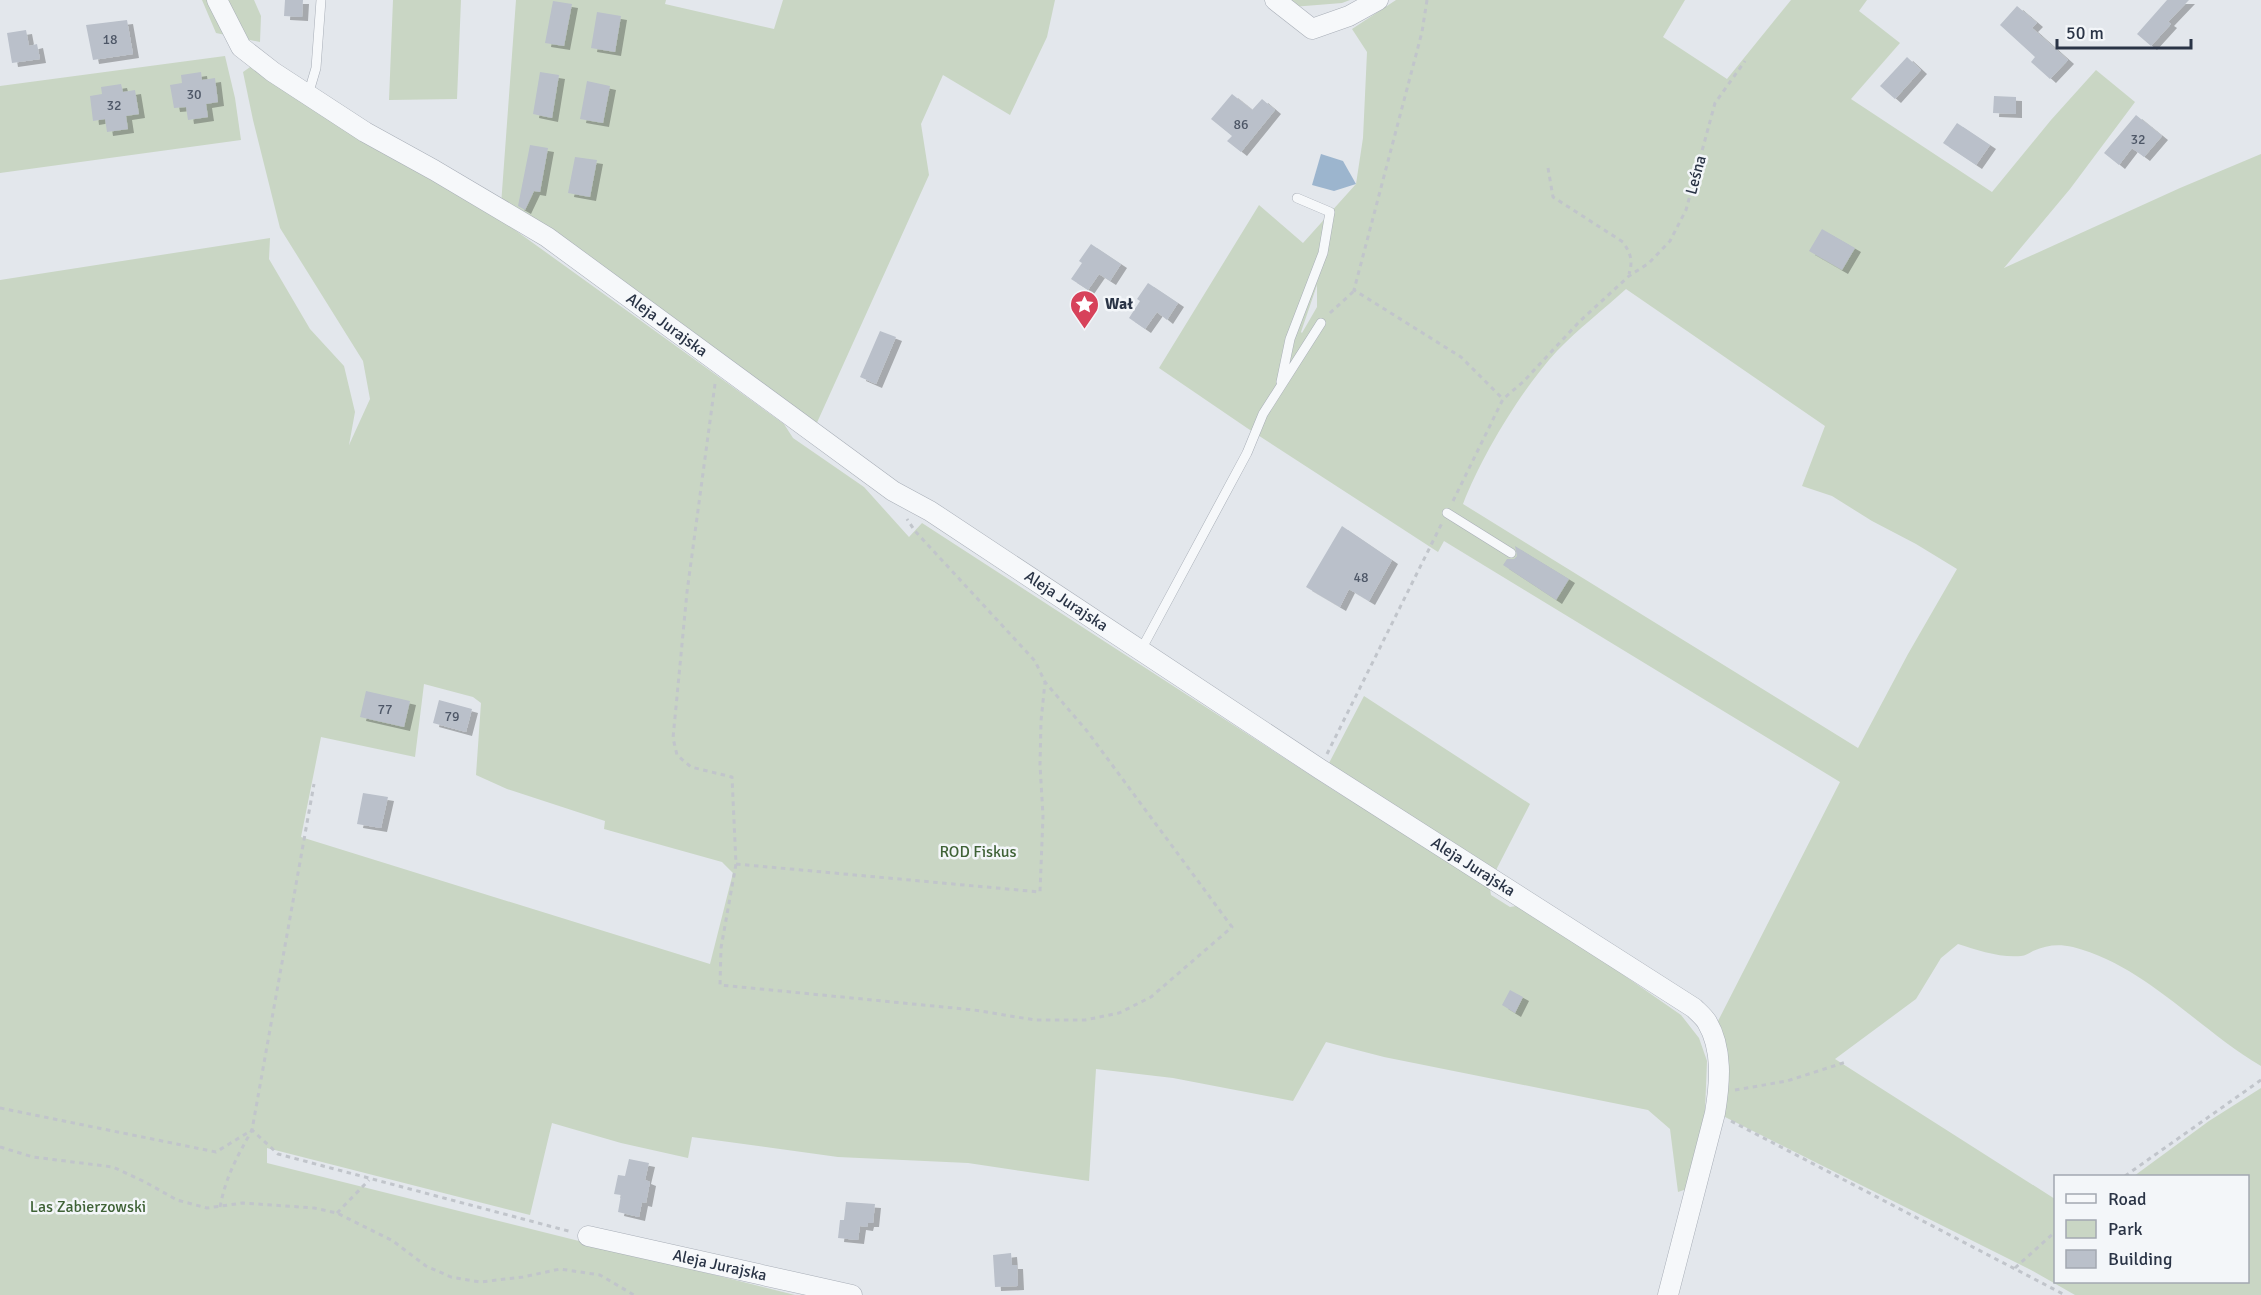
<svg xmlns="http://www.w3.org/2000/svg" width="2261" height="1295" viewBox="0 0 2261 1295" font-family="Signika,sans-serif">
<style>
.green{fill:#c9d6c4;fill-rule:evenodd}
.water{fill:#9cb5ce}
.building{fill:#bac0ca;filter:url(#shadow)}
.lines{fill:none;stroke-linecap:round;stroke-linejoin:round}
.lane-casing{stroke:#a8aeb7;stroke-width:10}
.street-casing{stroke:#a8aeb7;stroke-width:21}
.path{stroke:#c1c5cb;stroke-width:3;stroke-dasharray:4.5 4.5;stroke-linecap:butt}
.lane{stroke:#f6f8fa;stroke-width:9}
.street{stroke:#f6f8fa;stroke-width:20}
.labels{text-anchor:middle;dominant-baseline:central;stroke-width:5;stroke-linejoin:round;paint-order:stroke}
.number-label{font-size:14px;fill:#4e5767}
.street-label{font-size:16px;fill:#2a3446;stroke:#f3f6f9}
.poi-label{font-size:16px;font-weight:bold;fill:#2a3446;stroke:#f3f6f9;text-anchor:start}
.park-label{font-size:16px;fill:#3f6236;stroke:#f3f6f9}
</style>
<defs>
<filter id="shadow"><feDropShadow dx="6" dy="4" stdDeviation="0" flood-color="#0004"/></filter>
</defs>
<rect width="100%" height="100%" fill="#e3e7ec"/>
<path class="green" d="M 202,0 L 254,0 L 261,16 L 260,42 L 216,33 Z
M 393,0 L 461,0 L 457,99 L 389,100 Z
M 516,0 L 666,0 L 665,4 L 774,29 L 783,0 L 1055,0 L 1047,37 L 1010,115 L 943,75 L 921,124 L 929,175 L 815,427 L 501,205 Z
M 1284,0 L 1350,0 L 1342,3 L 1292,7 Z
M 1396,0 L 1685,0 L 1663,37 L 1727,79 L 1791,0 L 1867,0 L 1859,11 L 1900,43 L 1851,99 L 1992,192 L 2051,120 L 2096,70 L 2135,102 L 2070,189 L 2004,268 L 2180,188 L 2261,154 L 2261,1066 C 2198,1029 2146,966 2073,947 C 2058,944 2047,945 2033,951 C 2029,953 2025,956 2021,956 C 2000,958 1977,950 1958,944 L 1941,958 L 1916,999 L 1835,1059 L 2055,1199 L 2056,1282 L 2248,1282 L 2248,1176 L 2134,1176 L 2209,1121 L 2261,1088 L 2261,1295 L 2075,1295 L 2031,1270 L 1721,1115 L 1726,1078 L 1718,1021 L 1840,782 L 1444,541 L 1438,552 L 1247,428 L 1159,368 L 1259,205 L 1303,243 L 1356,184 L 1363,138 L 1367,52 L 1352,29 ZM 1317,285 L 1317,307 L 1302,333 L 1301,332 ZM 1626,289 L 1825,426 L 1802,486 L 1832,496 L 1872,521 L 1916,544 L 1957,569 L 1908,654 L 1858,748 L 1463,504 C 1482,455 1521,390 1557,351 C 1578,329 1603,310 1626,289 Z
M 225,56 L 235,98 L 241,140 L 0,173 L 0,86 Z
M 253,65 L 479,204 L 784,424 L 793,438 L 864,487 L 909,537 L 922,523 L 1335,791 L 1489,884 L 1491,895 L 1510,907 L 1523,905 L 1681,1015 L 1699,1038 L 1707,1061 L 1705,1111 L 1690,1188 L 1678,1192 L 1670,1129 L 1648,1110 L 1384,1057 L 1326,1042 L 1293,1101 L 1173,1078 L 1096,1069 L 1089,1181 L 968,1163 L 838,1157 L 692,1137 L 688,1158 L 621,1143 L 552,1123 L 530,1215 L 267,1148 L 267,1163 L 795,1295 L 0,1295 L 0,280 L 270,238 L 269,259 L 310,329 L 344,366 L 355,412 L 349,445 L 370,399 L 363,361 L 280,228 L 253,120 L 243,72 ZM 424,684 L 473,697 L 481,703 L 476,775 L 507,789 L 605,821 L 604,829 L 722,862 L 733,873 L 710,964 L 301,837 L 321,737 L 415,757 Z
M 1364,696 L 1530,804 L 1494,874 L 1328,765 Z"/>
<path class="water" d="M 1321,154 L 1343,161 L 1356,184 L 1334,191 L 1312,185 Z"/>
<path class="building" d="M 285,0 L 303,0 L 302,17 L 284,16 Z
M 2167,0 L 2189,0 L 2168,22 L 2171,24 L 2151,46 L 2137,34 Z
M 553,1 L 572,4 L 564,46 L 545,43 Z
M 2017,6 L 2037,23 L 2032,28 L 2068,60 L 2050,79 L 2031,62 L 2035,57 L 2000,25 Z
M 597,12 L 621,16 L 615,52 L 591,48 Z
M 127,20 L 133,54 L 93,60 L 86,25 Z
M 26,30 L 29,46 L 37,44 L 40,59 L 12,63 L 7,33 Z
M 1907,57 L 1921,70 L 1895,99 L 1880,86 Z
M 201,72 L 202,80 L 215,78 L 218,102 L 206,104 L 208,117 L 188,120 L 186,107 L 174,108 L 170,85 L 182,83 L 181,75 Z
M 540,72 L 559,75 L 552,118 L 533,114 Z
M 587,81 L 610,86 L 603,123 L 580,119 Z
M 121,84 L 123,92 L 135,90 L 139,114 L 126,116 L 128,129 L 107,132 L 105,119 L 93,121 L 90,96 L 102,94 L 101,87 Z
M 1232,94 L 1252,110 L 1262,99 L 1275,110 L 1241,152 L 1227,141 L 1232,136 L 1211,119 Z
M 1994,96 L 2016,97 L 2016,114 L 1993,113 Z
M 2136,115 L 2162,136 L 2144,157 L 2132,148 L 2119,165 L 2104,153 Z
M 1957,123 L 1990,145 L 1976,165 L 1943,143 Z
M 530,145 L 548,148 L 540,192 L 534,191 L 525,210 L 518,206 Z
M 575,157 L 597,160 L 590,197 L 568,193 Z
M 1822,229 L 1855,248 L 1842,270 L 1809,251 Z
M 1091,244 L 1121,264 L 1110,281 L 1099,274 L 1088,290 L 1071,279 L 1082,263 L 1079,261 Z
M 1148,283 L 1178,303 L 1167,320 L 1157,312 L 1145,329 L 1129,318 L 1140,301 L 1137,299 Z
M 880,331 L 896,337 L 876,384 L 860,377 Z
M 1342,526 L 1392,560 L 1369,601 L 1349,589 L 1340,607 L 1306,587 Z
M 1515,546 L 1569,579 L 1556,600 L 1503,565 L 1507,559 L 1514,559 L 1517,556 Z
M 366,691 L 410,701 L 404,727 L 360,717 Z
M 439,700 L 472,709 L 466,732 L 433,723 Z
M 363,793 L 388,797 L 381,828 L 357,824 Z
M 1510,990 L 1523,997 L 1515,1013 L 1502,1005 Z
M 629,1159 L 649,1163 L 645,1180 L 650,1182 L 646,1203 L 642,1202 L 639,1217 L 618,1212 L 621,1195 L 614,1194 L 618,1175 L 625,1176 Z
M 846,1202 L 875,1204 L 873,1223 L 868,1223 L 867,1227 L 860,1226 L 858,1240 L 838,1238 L 840,1220 L 844,1220 Z
M 1011,1253 L 1012,1265 L 1017,1265 L 1018,1286 L 995,1287 L 993,1255 Z"/>
<g class="lines">
<defs>
<path id="lane" d="M 308,95 L 316,68 L 321,0
M 1281,382 L 1290,339 L 1323,253 L 1330,212 L 1297,198
M 1447,513 L 1511,553
M 1141,650 L 1247,453 L 1263,414 L 1321,323"/>
<g id="street">
<path id="s1" d="M 217,0 L 241,47 L 273,72 L 365,132 L 434,170 L 547,237 L 893,491 L 930,511 L 1320,769 L 1694,1008 C 1698,1012 1704,1017 1707,1022 C 1723,1049 1720,1083 1715,1113 L 1668,1295"/>
<path d="M 1275,0 L 1312,29 L 1349,16 L 1378,0"/>
<path id="s2" d="M 588,1236 L 852,1295"/>
</g>
</defs>
<use href="#lane" class="lane-casing"/>
<use href="#street" class="street-casing"/>
<path class="path" d="M 1427,0 L 1422,32 L 1354,290 L 1461,357 L 1503,399
M 1548,168 L 1553,197 L 1623,242 C 1631,254 1633,261 1629,274
M 1330,313 L 1354,291
M 715,384 L 687,592 L 673,738 L 677,755 L 691,767 L 732,777 L 736,864 L 721,948 L 720,985 L 974,1010 L 1035,1020 L 1085,1020 L 1119,1013 L 1151,997 L 1232,927 L 1087,731 L 1045,682 L 1035,661 L 915,531 L 907,519
M 1453,501 L 1503,399 L 1523,382 L 1580,321 L 1629,276 L 1649,263 L 1670,241 L 1686,210 L 1715,103 L 1745,61
M 1327,754 L 1442,523
M 736,864 L 1040,892 L 1043,816 L 1040,765 L 1041,721 L 1045,682
M 1735,1090 L 1787,1081 L 1846,1062
M 0,1108 L 216,1152 L 252,1130 L 278,1154 L 572,1232
M 1731,1121 L 2065,1295
M 0,1147 L 33,1157 L 113,1167 L 145,1182 L 177,1200 L 207,1208 L 243,1203 L 314,1208 L 337,1213 L 393,1241 L 426,1266 L 451,1277 L 480,1282 L 523,1277 L 560,1269 L 600,1275 L 634,1295
M 2125,1176 L 2261,1080
M 220,1207 C 226,1176 237,1157 252,1130 L 314,784
M 337,1213 L 369,1180
M 2015,1268 L 2056,1231"/>
<use href="#lane" class="lane"/>
<use href="#street" class="street"/>
</g>
<defs>
<symbol id="sight-pin" viewBox="-11 -11 22 30"><path d="M0 17L-7.5 6A9.5 9.5 0 1 1 7.5 6Z" fill="#d7425a" stroke="#f3f6f9"/><path d="M0-6L1.8-2.2L6-1.7L2.9 1.2L3.7 5.4L0 3.3L-3.7 5.4L-2.9 1.2L-6-1.7L-1.8-2.2Z" fill="#fff"/></symbol>
</defs>
<g fill-rule="evenodd">
<use href="#sight-pin" x="1068" y="288" width="33" height="45"/>
</g>
<g class="labels">
<g class="number-label">
<text x="110" y="39">18</text>
<text x="194" y="94">30</text>
<text x="114" y="105">32</text>
<text x="1241" y="124">86</text>
<text x="2138" y="139">32</text>
<text x="1361" y="577">48</text>
<text x="385" y="709">77</text>
<text x="452" y="716">79</text>
</g>
<g class="street-label">
<text transform="translate(1696 175) rotate(-75)">Leśna</text>
<text stroke="none"><textPath href="#s1" startOffset="562">Aleja Jurajska</textPath></text>
<text stroke="none"><textPath href="#s1" startOffset="1048">Aleja Jurajska</textPath></text>
<text stroke="none"><textPath href="#s1" startOffset="1534">Aleja Jurajska</textPath></text>
<text stroke="none"><textPath href="#s2" startOffset="135">Aleja Jurajska</textPath></text>
</g>
<g class="poi-label">
<text x="1105" y="304">Wał</text>
</g>
<g class="park-label">
<text x="978" y="852">ROD Fiskus</text>
<text x="88" y="1207">Las Zabierzowski</text>
</g>
</g>
<rect x="2054" y="1175" width="195" height="108" fill="#f3f6f9" stroke="#a3a8b1" stroke-width="1.5"/>
<rect x="2066" y="1194" width="30" height="9" fill="#f6f8fa" stroke="#a3a8b1" stroke-width="1.5"/>
<text x="2108" y="1205" font-size="18" fill="#2a3446">Road</text>
<rect x="2066" y="1220" width="30" height="18" fill="#c9d6c4" stroke="#a3a8b1" stroke-width="1.5"/>
<text x="2108" y="1235" font-size="18" fill="#2a3446">Park</text>
<rect x="2066" y="1250" width="30" height="18" fill="#bac0ca" stroke="#a3a8b1" stroke-width="1.5"/>
<text x="2108" y="1265" font-size="18" fill="#2a3446">Building</text>
<path d="M2057 39v9h134v-9" fill="none" stroke="#2a3446" stroke-width="3"/>
<text x="2066" y="39" font-size="18" fill="#2a3446" stroke="#f3f6f9" stroke-width="4.5" paint-order="stroke">50 m</text>
</svg>
